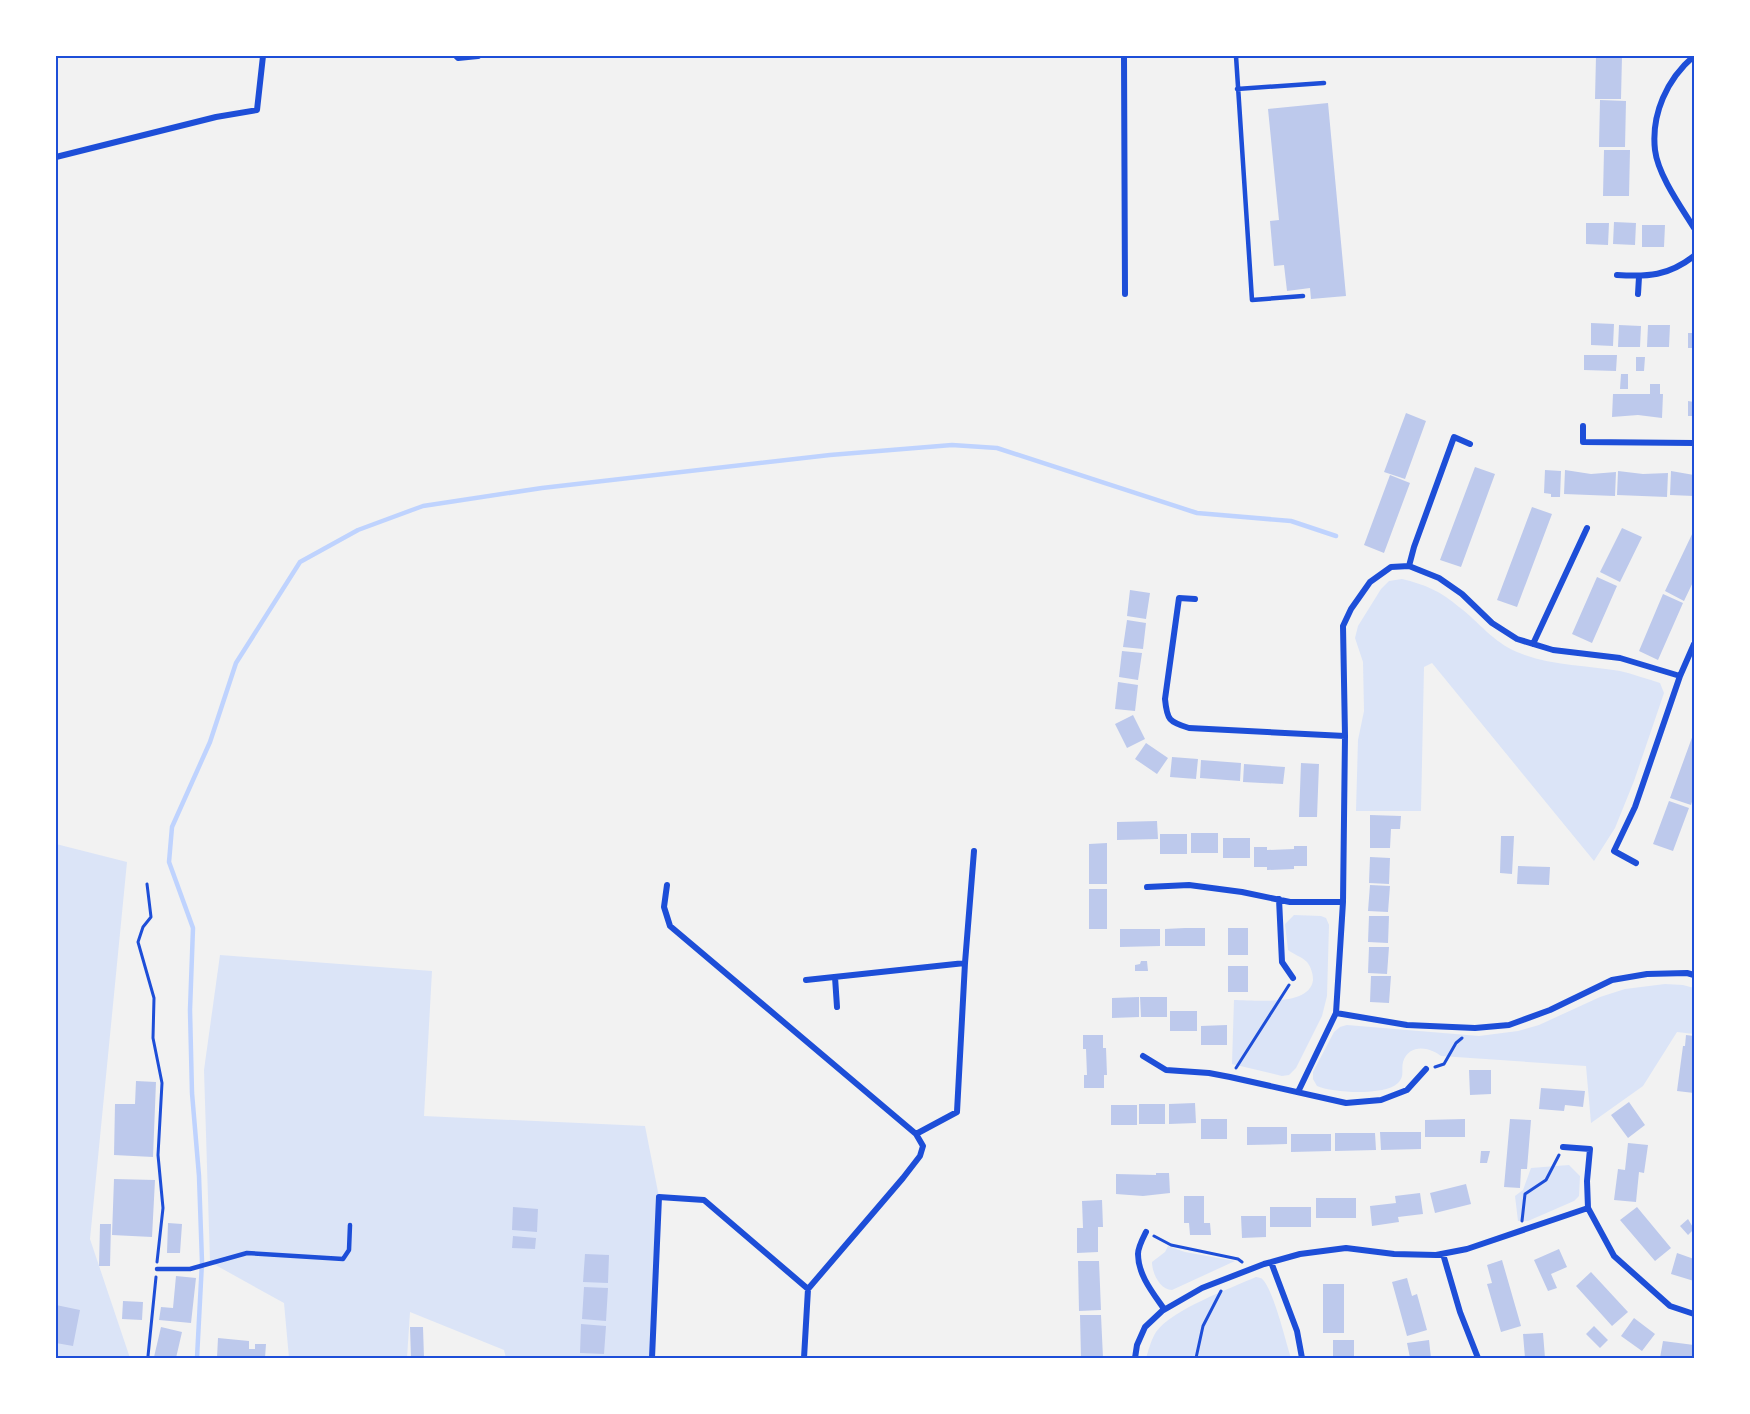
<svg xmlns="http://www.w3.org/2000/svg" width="1750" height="1414" viewBox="0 0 1750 1414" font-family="Mulish,sans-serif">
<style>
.green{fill:#dbe4f7}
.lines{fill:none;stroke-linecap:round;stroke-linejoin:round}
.stream{stroke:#bfd3fe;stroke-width:4.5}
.building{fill:#bdc9ec}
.path{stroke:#1d4ed8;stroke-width:3}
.service{stroke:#1d4ed8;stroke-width:4.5}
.minor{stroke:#1d4ed8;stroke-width:6}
.neatline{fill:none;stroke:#1d4ed8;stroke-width:2}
</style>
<rect width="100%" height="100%" fill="#f2f2f2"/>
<path class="green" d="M 1402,579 C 1424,584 1442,592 1459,607 C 1479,622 1493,642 1517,652 C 1550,666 1585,665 1620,671 C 1633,674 1647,679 1660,683 L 1664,693 L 1634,781 L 1615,828 L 1594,861 L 1432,663 L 1424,667 L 1421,811 L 1356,811 L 1358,740 L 1364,711 L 1363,662 L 1355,638 L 1358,626 L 1381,589 L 1389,581 Z
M 56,844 L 127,862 L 90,1239 L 130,1358 L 56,1358 Z
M 1294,915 L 1321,916 L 1326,918 L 1329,925 L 1327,996 L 1322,1016 L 1296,1068 L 1289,1075 L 1282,1076 L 1232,1064 L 1234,1000 C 1254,1000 1310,1007 1313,980 C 1313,974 1311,967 1307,962 C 1302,957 1293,954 1288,950 L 1285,924 Z
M 220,955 L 432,971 L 424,1116 L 645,1126 L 659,1197 L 652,1358 L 506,1358 L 504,1350 L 410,1312 L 407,1358 L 289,1358 L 284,1303 L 210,1262 L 204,1070 Z
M 1665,984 L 1683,985 L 1694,988 L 1694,1034 L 1677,1032 L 1643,1086 L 1591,1123 L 1586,1066 L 1441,1056 C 1430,1047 1409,1043 1403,1062 C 1401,1070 1405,1076 1398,1083 C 1385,1096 1333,1093 1317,1086 L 1313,1079 L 1313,1072 L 1334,1032 L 1340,1027 L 1347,1025 L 1479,1036 L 1518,1031 L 1539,1025 L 1600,997 L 1625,989 Z
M 1569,1165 L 1580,1176 L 1579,1196 L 1574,1201 L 1528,1221 L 1518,1221 L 1515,1196 L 1523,1190 L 1531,1168 Z
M 1168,1246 L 1185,1252 L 1235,1261 L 1172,1290 C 1160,1290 1152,1273 1152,1262 L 1165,1252 Z
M 1256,1277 C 1260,1278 1261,1277 1264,1281 C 1275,1296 1285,1339 1291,1358 L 1146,1358 C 1149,1349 1151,1340 1156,1332 C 1171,1310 1231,1288 1256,1277 Z"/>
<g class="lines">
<path class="stream" d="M 197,1358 L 202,1262 L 199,1176 L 192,1093 L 190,1010 L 193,928 L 169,862 L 172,827 L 210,742 L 236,663 L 300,562 L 358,530 L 423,506 L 542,488 L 830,455 L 952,445 L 997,448 L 1197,513 L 1291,521 L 1336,536"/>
</g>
<path class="building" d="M 1596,56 L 1622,56 L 1621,99 L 1595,99 Z
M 1600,100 L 1626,101 L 1625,147 L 1599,147 Z
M 1328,103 L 1346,296 L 1311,299 L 1310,288 L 1287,291 L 1284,265 L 1274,266 L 1270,221 L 1279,220 L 1268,109 Z
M 1604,150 L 1630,150 L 1629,196 L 1603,196 Z
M 1614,222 L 1636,223 L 1635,245 L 1613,244 Z
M 1586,223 L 1609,223 L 1608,245 L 1586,244 Z
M 1642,225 L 1665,225 L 1664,247 L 1642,247 Z
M 1591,323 L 1614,324 L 1613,346 L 1591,345 Z
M 1619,325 L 1641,326 L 1640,347 L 1618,347 Z
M 1648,325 L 1670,325 L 1669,347 L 1647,347 Z
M 1688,333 L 1694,333 L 1694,348 L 1688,348 Z
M 1584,355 L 1617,355 L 1616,371 L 1584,370 Z
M 1636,357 L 1645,357 L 1644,371 L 1636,371 Z
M 1621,374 L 1628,374 L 1628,389 L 1620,389 Z
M 1650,384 L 1660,384 L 1660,394 L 1663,394 L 1662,418 L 1638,415 L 1612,417 L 1613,394 L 1650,394 Z
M 1688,401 L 1694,402 L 1694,416 L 1688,416 Z
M 1406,413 L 1426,421 L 1405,479 L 1384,472 Z
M 1475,467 L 1495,474 L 1461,567 L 1440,560 Z
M 1545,470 L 1561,471 L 1560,497 L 1551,497 L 1551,494 L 1544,493 Z
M 1565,470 L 1591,474 L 1616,472 L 1615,496 L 1564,494 Z
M 1618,471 L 1643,474 L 1668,473 L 1667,497 L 1617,495 Z
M 1671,471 L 1694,475 L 1694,496 L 1670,495 Z
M 1390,475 L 1410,483 L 1384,553 L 1364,545 Z
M 1532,507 L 1552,514 L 1517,607 L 1497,600 Z
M 1622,528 L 1642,537 L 1620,582 L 1600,572 Z
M 1694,530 L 1694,580 L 1684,601 L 1665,591 Z
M 1597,577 L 1617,586 L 1592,643 L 1572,634 Z
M 1130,590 L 1150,593 L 1146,619 L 1127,616 Z
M 1663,594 L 1683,603 L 1658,660 L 1639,651 Z
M 1127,620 L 1146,623 L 1143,649 L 1123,647 Z
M 1122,651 L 1142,653 L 1138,680 L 1119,677 Z
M 1118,682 L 1138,685 L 1135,711 L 1115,709 Z
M 1133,715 L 1145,739 L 1127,748 L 1115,724 Z
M 1694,732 L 1694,795 L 1691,805 L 1670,798 Z
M 1146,743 L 1168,758 L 1157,774 L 1135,759 Z
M 1172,757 L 1198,759 L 1196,779 L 1170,777 Z
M 1201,760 L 1241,763 L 1240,781 L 1200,778 Z
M 1301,763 L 1319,764 L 1317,817 L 1299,817 Z
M 1244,764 L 1285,767 L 1283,784 L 1243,782 Z
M 1669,801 L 1689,808 L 1673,851 L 1653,844 Z
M 1370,815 L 1401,816 L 1400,829 L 1391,829 L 1390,848 L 1370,848 Z
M 1157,821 L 1158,839 L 1117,840 L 1117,822 Z
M 1191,833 L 1218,833 L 1218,853 L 1191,853 Z
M 1160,834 L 1187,834 L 1187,854 L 1160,854 Z
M 1501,836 L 1514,836 L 1512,874 L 1500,873 Z
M 1223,838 L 1250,838 L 1250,858 L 1223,858 Z
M 1107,843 L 1107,884 L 1089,884 L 1089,844 Z
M 1294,846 L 1307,846 L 1307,866 L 1294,866 L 1294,869 L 1267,870 L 1267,867 L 1254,867 L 1254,847 L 1267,847 L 1267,850 L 1294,849 Z
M 1370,857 L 1390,858 L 1389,884 L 1369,883 Z
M 1518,866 L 1550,867 L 1549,885 L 1517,884 Z
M 1370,885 L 1390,886 L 1388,912 L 1368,911 Z
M 1089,889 L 1107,889 L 1107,929 L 1089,929 Z
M 1369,916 L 1389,916 L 1388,943 L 1368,942 Z
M 1185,928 L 1205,928 L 1205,946 L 1165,946 L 1165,929 Z
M 1228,928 L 1248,928 L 1248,955 L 1228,955 Z
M 1120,929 L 1160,929 L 1160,946 L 1120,947 Z
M 1369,947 L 1389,947 L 1387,974 L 1368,973 Z
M 1141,961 L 1147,961 L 1148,971 L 1135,971 L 1135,965 L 1140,964 Z
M 1228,966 L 1248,966 L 1248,992 L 1228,992 Z
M 1371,976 L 1391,976 L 1389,1003 L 1370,1002 Z
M 1139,997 L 1139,1017 L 1112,1018 L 1112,998 Z
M 1140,997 L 1167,997 L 1167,1017 L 1141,1017 Z
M 1170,1011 L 1197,1011 L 1197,1031 L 1170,1031 Z
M 1227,1025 L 1227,1045 L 1201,1045 L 1201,1026 Z
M 1083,1035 L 1103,1035 L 1103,1048 L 1106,1048 L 1107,1075 L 1104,1075 L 1104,1088 L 1084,1088 L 1084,1075 L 1087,1075 L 1086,1049 L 1083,1049 Z
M 1686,1035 L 1694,1036 L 1694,1093 L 1677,1091 L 1683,1046 L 1685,1046 Z
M 1469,1070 L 1491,1070 L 1491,1094 L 1470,1095 Z
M 136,1081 L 156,1082 L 153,1157 L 114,1155 L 115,1104 L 135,1104 Z
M 1541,1088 L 1585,1091 L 1583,1107 L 1565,1105 L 1564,1111 L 1539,1109 Z
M 1629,1102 L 1645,1125 L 1628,1138 L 1611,1115 Z
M 1195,1103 L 1196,1123 L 1169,1124 L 1169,1104 Z
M 1139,1104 L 1165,1104 L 1165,1124 L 1139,1124 Z
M 1111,1105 L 1137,1105 L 1137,1125 L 1111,1125 Z
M 1201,1119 L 1227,1119 L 1227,1139 L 1201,1139 Z
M 1465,1119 L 1465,1137 L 1425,1137 L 1425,1120 Z
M 1510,1119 L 1531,1120 L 1527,1169 L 1521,1169 L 1520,1188 L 1504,1187 Z
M 1247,1127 L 1287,1127 L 1287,1144 L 1247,1145 Z
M 1380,1132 L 1421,1132 L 1421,1149 L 1381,1150 Z
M 1335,1133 L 1375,1133 L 1376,1150 L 1335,1151 Z
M 1291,1134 L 1331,1134 L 1331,1151 L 1291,1152 Z
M 1628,1143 L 1648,1145 L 1644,1173 L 1639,1172 L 1636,1202 L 1614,1200 L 1618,1169 L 1625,1170 Z
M 1481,1151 L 1490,1151 L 1487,1163 L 1480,1163 Z
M 1156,1173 L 1169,1173 L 1170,1193 L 1143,1196 L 1116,1194 L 1116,1174 L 1156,1175 Z
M 114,1179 L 155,1180 L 152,1237 L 112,1235 Z
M 1466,1184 L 1471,1204 L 1435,1213 L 1430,1193 Z
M 1420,1193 L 1423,1214 L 1398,1217 L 1399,1222 L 1372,1226 L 1370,1206 L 1396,1203 L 1395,1196 Z
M 1184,1196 L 1204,1196 L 1204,1223 L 1210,1223 L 1211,1235 L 1190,1235 L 1189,1223 L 1184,1223 Z
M 1316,1198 L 1356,1198 L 1356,1218 L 1316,1218 Z
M 1102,1200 L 1103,1227 L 1098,1227 L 1098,1252 L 1077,1253 L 1077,1228 L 1083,1228 L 1082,1201 Z
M 513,1207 L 538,1209 L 537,1232 L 512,1230 Z
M 1270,1207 L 1311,1207 L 1311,1227 L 1270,1227 Z
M 1637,1207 L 1671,1248 L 1655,1261 L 1620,1220 Z
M 1241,1216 L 1266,1216 L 1266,1237 L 1242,1238 Z
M 1688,1219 L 1694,1229 L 1688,1235 L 1680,1226 Z
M 168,1223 L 182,1224 L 180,1253 L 167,1253 Z
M 100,1224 L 111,1224 L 110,1266 L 99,1266 Z
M 513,1236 L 536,1238 L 535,1249 L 512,1248 Z
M 1559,1249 L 1567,1267 L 1551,1274 L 1557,1288 L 1548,1291 L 1534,1260 Z
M 1677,1253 L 1694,1259 L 1694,1281 L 1671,1274 Z
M 585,1254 L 609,1255 L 608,1283 L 583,1282 Z
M 1502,1260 L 1521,1326 L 1501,1332 L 1487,1284 L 1492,1283 L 1487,1265 Z
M 1078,1261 L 1099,1261 L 1101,1310 L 1079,1311 Z
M 1591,1272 L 1628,1312 L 1612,1326 L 1576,1286 Z
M 176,1276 L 196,1278 L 191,1323 L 159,1320 L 161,1307 L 173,1308 Z
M 1407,1278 L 1412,1296 L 1417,1294 L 1427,1330 L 1407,1336 L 1392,1282 Z
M 1323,1284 L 1344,1284 L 1344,1333 L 1323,1333 Z
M 584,1287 L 608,1288 L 606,1321 L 582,1319 Z
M 123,1301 L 143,1302 L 142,1320 L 122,1319 Z
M 56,1305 L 80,1310 L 73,1346 L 56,1343 Z
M 1080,1315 L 1101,1315 L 1103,1358 L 1081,1358 Z
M 1634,1318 L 1655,1334 L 1642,1351 L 1621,1336 Z
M 581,1324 L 606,1326 L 604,1354 L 580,1353 Z
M 1594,1326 L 1608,1340 L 1600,1348 L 1586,1334 Z
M 161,1327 L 182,1332 L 176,1358 L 154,1357 Z
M 410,1327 L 423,1327 L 424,1358 L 411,1358 Z
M 1543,1333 L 1545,1358 L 1525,1358 L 1523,1334 Z
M 218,1338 L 249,1341 L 249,1349 L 255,1349 L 255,1344 L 266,1344 L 265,1358 L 217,1358 Z
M 1333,1340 L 1354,1340 L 1354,1358 L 1333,1358 Z
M 1429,1340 L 1431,1358 L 1410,1358 L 1407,1343 Z
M 1663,1341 L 1694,1345 L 1694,1358 L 1660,1358 Z"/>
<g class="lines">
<path class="path" d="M 147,884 L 151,917 L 143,927 L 138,942 L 154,998 L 153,1038 L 162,1083 L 158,1155 L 163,1208 L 157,1262
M 1435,1067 L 1444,1064 L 1456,1043 L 1462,1038
M 1236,1068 L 1289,985
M 1522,1221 L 1525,1194 L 1546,1180 L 1559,1155
M 1154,1236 L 1171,1245 L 1238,1259 L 1242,1262
M 149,1358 L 148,1356 L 156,1277
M 1196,1358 L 1203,1326 L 1221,1291"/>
<path class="service" d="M 1236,56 L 1252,300 L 1303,296
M 1237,89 L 1324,83
M 157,1269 L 190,1269 L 247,1253 L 343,1259 L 349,1250 L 350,1225"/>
<path class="minor" d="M 456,56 L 458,58 L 478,56
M 1124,56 L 1125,294
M 1694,56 C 1667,79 1651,114 1655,150 C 1658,175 1681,207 1694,228
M 56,157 L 216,117 L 257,110 L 263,56
M 1617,275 C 1648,277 1668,276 1694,256
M 1638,294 L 1639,277
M 1583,426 L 1583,442 L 1694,443
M 1409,566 L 1414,547 L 1454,437 L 1470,444
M 1195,599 L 1179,598 L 1165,699 C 1167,720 1169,722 1189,728 L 1345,736
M 1533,644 L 1587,528
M 1636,863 L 1614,851 L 1635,807 L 1680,676 L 1694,644
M 667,885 L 664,907 L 670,926 L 916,1134 L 923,1146 L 920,1156 L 903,1178 L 808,1289
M 1147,887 L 1189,885 L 1242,892 L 1290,902 L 1343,902
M 1279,899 L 1282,962 L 1293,978
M 835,977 L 837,1007
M 806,980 L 965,963
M 1336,1013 L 1407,1025 L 1475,1028 L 1509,1025 L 1550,1010 L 1612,980 L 1647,974 L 1687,973 L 1694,975
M 1143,1056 L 1166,1070 L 1209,1073 L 1230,1077 L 1346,1103 L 1381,1100 L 1407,1090 L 1426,1069
M 1298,1092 L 1336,1013 L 1343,902 L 1345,736 L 1343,626 L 1351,609 L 1370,582 L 1391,567 L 1409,566 L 1439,578 L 1462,594 L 1492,623 L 1517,639 L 1553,650 L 1620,658 L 1680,676
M 916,1134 L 957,1112 L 965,963 L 974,851
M 1563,1147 L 1590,1149 L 1587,1181 L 1588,1208 L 1614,1256 L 1670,1306 L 1694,1314
M 1146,1232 C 1143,1238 1138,1247 1138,1254 C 1138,1275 1153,1293 1164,1309
M 1443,1254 L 1460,1312 L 1478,1358
M 1271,1262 L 1297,1331 L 1302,1358
M 652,1358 L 659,1197 L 704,1200 L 808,1289 L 804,1358
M 1135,1358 L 1137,1345 L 1145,1327 L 1162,1311 L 1202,1288 L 1264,1264 L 1300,1254 L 1346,1248 L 1394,1254 L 1436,1255 L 1467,1249 L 1588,1208"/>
</g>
<rect width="1750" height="1414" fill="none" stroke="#ffffff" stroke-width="114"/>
<rect x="57" y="57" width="1636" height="1300" class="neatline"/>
</svg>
